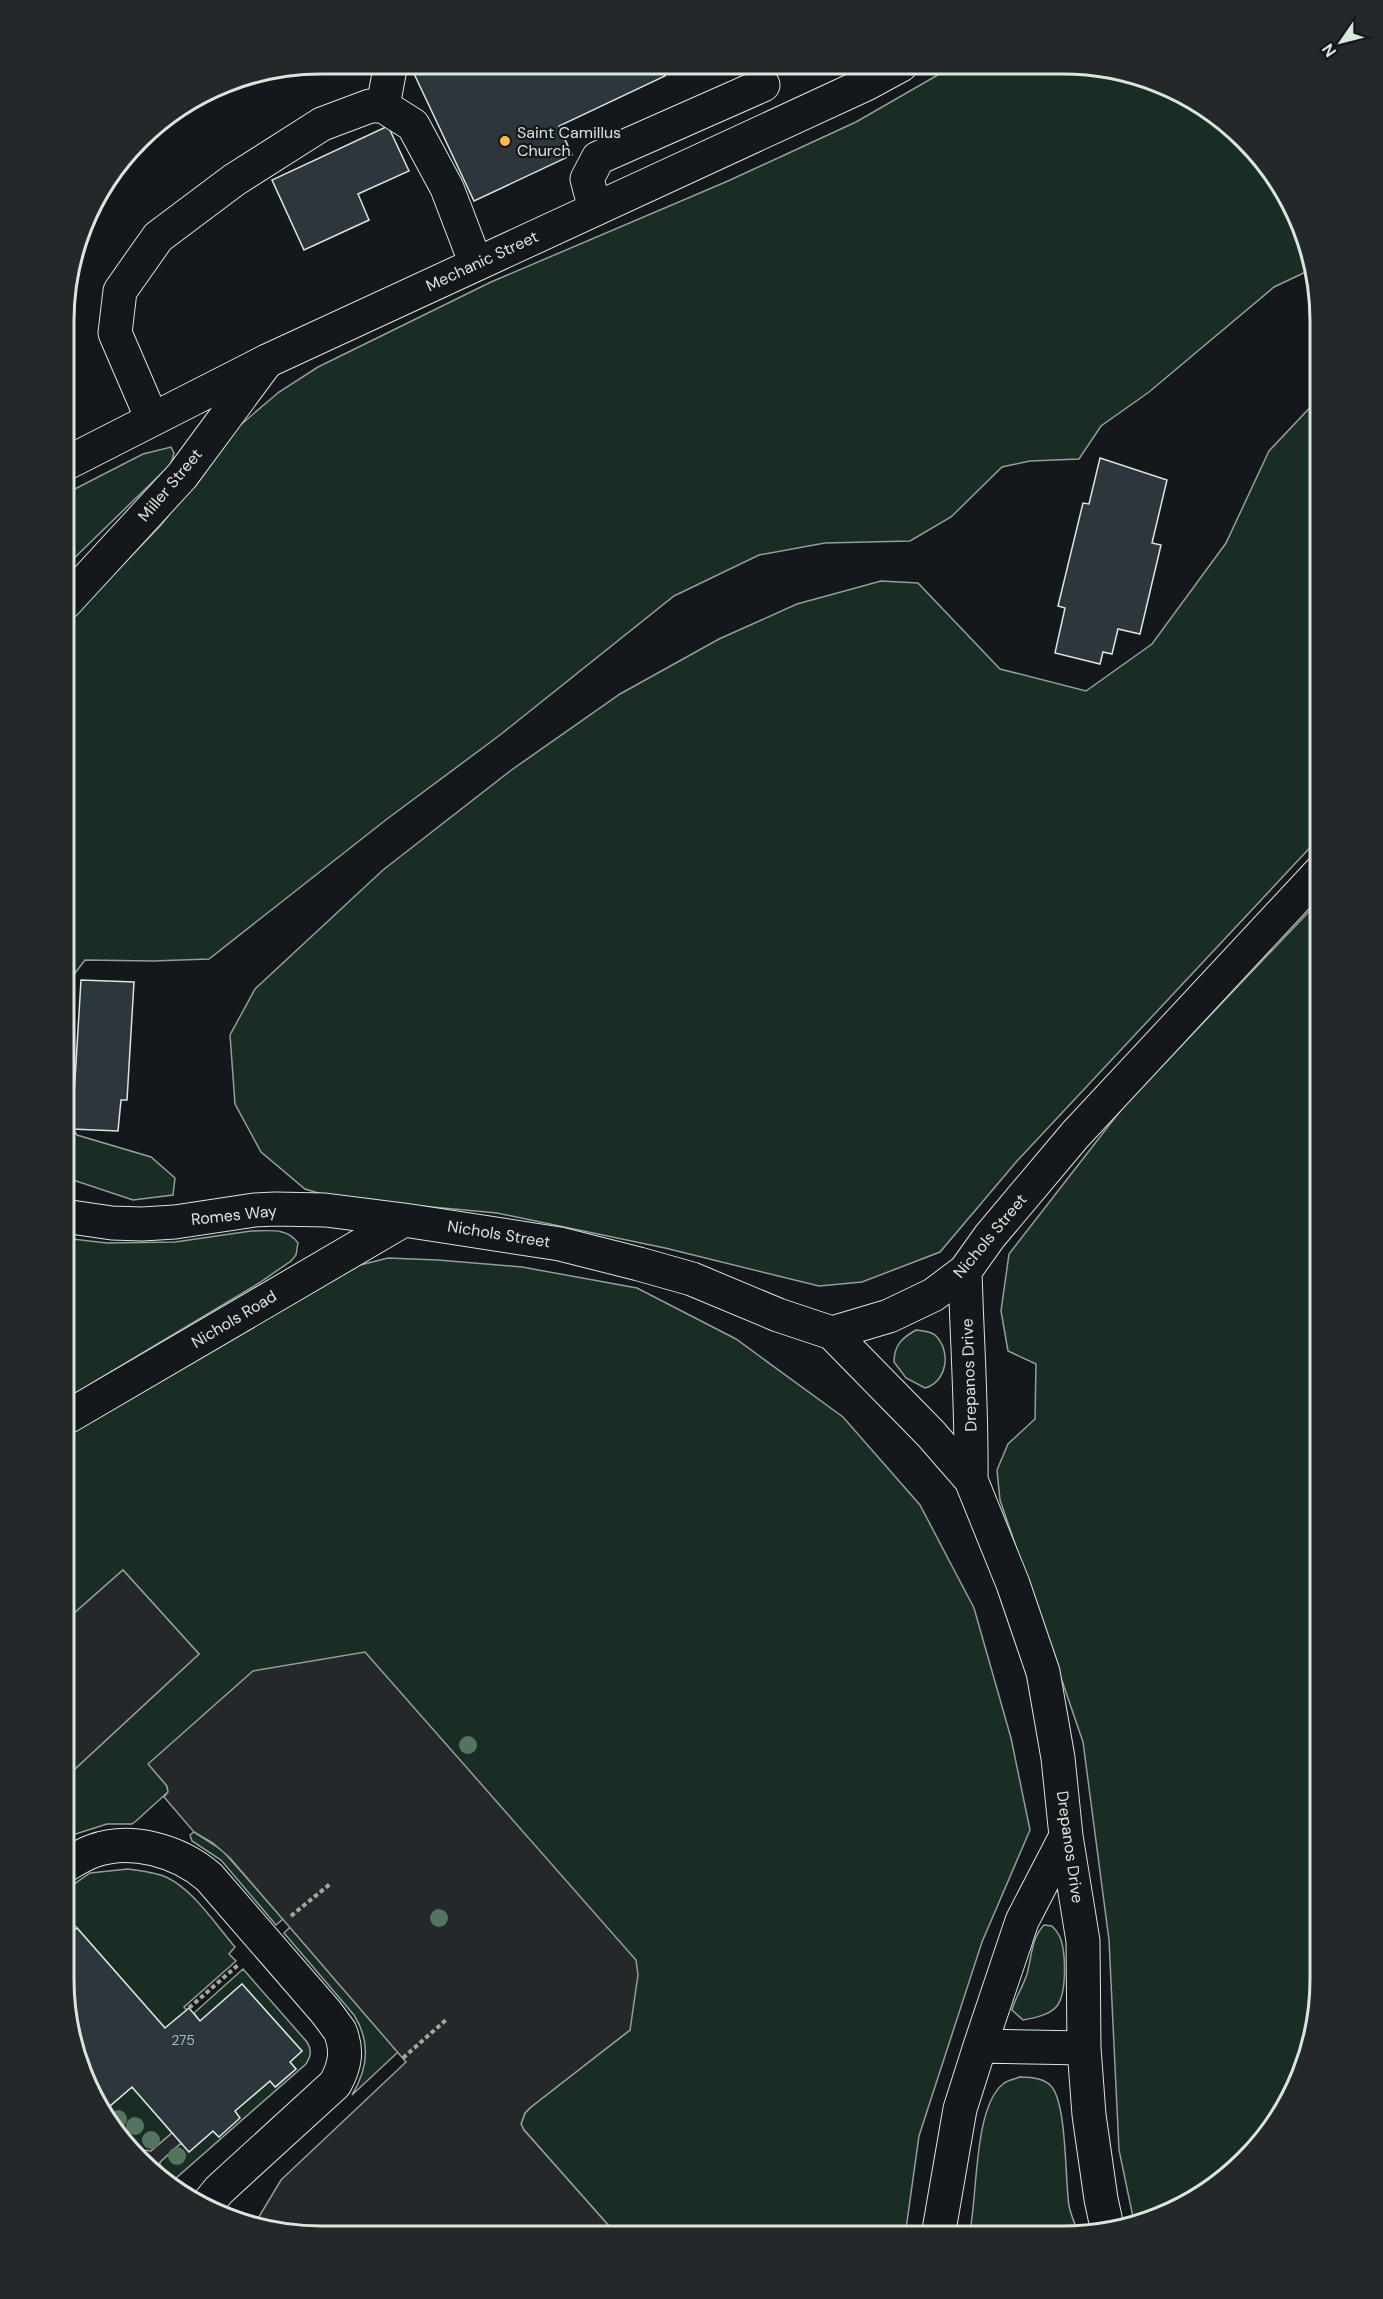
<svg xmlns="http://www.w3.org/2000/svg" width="1383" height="2299" viewBox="0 0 1383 2299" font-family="'DM Sans',sans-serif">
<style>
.green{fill:#1a2d24;stroke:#939e99;stroke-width:1.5}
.parking{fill:#24282b;stroke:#939e99;stroke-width:1.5}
.building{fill:#2c363c;stroke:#d8e6dc;stroke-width:1.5}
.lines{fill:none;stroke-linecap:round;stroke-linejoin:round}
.minor-casing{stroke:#d8e6dc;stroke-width:35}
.major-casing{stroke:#d8e6dc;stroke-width:35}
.path{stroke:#9da8a2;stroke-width:4;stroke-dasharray:4.5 3;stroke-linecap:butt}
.minor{stroke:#14181c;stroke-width:33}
.major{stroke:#14181c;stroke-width:33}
.tree{fill:#55745f}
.poi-dot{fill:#ffb74d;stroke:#14181c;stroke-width:2}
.labels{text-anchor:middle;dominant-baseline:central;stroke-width:4.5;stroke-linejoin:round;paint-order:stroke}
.number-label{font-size:14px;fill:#adbab4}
.poi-label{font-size:16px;fill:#d8e6dc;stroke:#14181c;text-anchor:start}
.street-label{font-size:16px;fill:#d8e6dc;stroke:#14181c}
.rim{fill:none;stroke:#d8e6dc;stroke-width:3}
</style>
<rect width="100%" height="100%" fill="#14181c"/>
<path class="green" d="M 955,65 L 1096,65 L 1161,83 L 1219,116 L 1267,164 L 1301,222 L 1310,270 L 1274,287 L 1149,392 L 1101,426 L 1079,459 L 1030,461 L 1002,467 L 951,517 L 910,541 L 825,543 L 759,555 L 674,596 L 500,735 L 387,819 L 209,959 L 153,961 L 85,960 L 66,985 L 64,1012 L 65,625 L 161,525 L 238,427 L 279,392 L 318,367 L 491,282 L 728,181 L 856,122 Z
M 1320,397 L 1320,837 L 1017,1161 L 940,1252 L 862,1282 L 819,1286 L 665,1248 L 497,1213 L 335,1198 L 305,1189 L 261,1152 L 235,1104 L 230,1035 L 255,989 L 383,870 L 510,771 L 620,694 L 719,639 L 797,604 L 881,581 L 918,583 L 1000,669 L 1086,691 L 1152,644 L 1226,543 L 1269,451 Z
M 171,447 L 174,453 L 171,464 L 65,567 L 65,494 L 143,454 Z
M 1320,900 L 1319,1995 L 1301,2077 L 1267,2135 L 1219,2183 L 1161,2217 L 1134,2222 L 1119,2150 L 1109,1940 L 1083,1742 L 1000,1500 L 997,1470 L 1008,1444 L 1035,1419 L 1036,1364 L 1008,1351 L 1001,1311 L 1009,1254 L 1124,1106 Z
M 64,1114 L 77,1135 L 151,1157 L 175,1178 L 173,1195 L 133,1200 L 64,1177 Z
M 251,1231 C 269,1231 287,1227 298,1243 L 296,1255 L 291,1261 L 259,1283 L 64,1400 L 64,1238 L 107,1243 L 175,1242 Z
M 388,1258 L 438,1260 L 522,1267 L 637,1288 L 736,1339 L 843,1417 L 920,1505 L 974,1608 L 1011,1738 L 1030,1830 L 982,1942 L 919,2136 L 905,2236 L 617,2235 L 524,2130 L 521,2124 L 525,2113 L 531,2107 L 630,2030 L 149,1764 L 167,1786 L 168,1792 L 136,1821 L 132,1824 L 107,1824 L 63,1838 L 63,1780 L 199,1654 L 123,1570 L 63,1623 L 64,1429 L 348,1268 Z
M 916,1330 C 923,1331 930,1331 935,1335 C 952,1351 947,1382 925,1388 L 906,1378 L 894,1362 C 894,1345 902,1338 916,1330 Z
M 194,1832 L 222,1850 L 283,1919 L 276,1925 L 221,1860 L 192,1841 L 190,1835 Z
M 128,1869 C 141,1871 154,1872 166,1877 C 194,1890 215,1924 235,1947 L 229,1954 L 236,1961 L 184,2007 L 187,2010 L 165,2028 L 71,1921 L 63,1927 L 63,1892 L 90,1873 Z
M 1044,1925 L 1052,1926 C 1055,1929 1058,1933 1060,1937 C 1066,1952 1067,1993 1057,2006 C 1050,2015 1034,2018 1023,2020 L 1012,2010 C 1015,1998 1023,1987 1027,1974 C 1032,1956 1031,1939 1044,1925 Z
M 290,1927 L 398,2052 L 352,2095 C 368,2069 371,2042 354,2015 L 284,1933 Z
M 243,1969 L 307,2042 C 312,2050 311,2056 306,2064 L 176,2178 L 165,2183 L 158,2177 L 160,2162 L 181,2143 L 189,2152 L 213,2131 L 219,2137 L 235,2111 L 270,2081 L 276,2087 L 296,2069 L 290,2062 L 302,2051 L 242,1984 L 200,2021 L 194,2013 Z
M 1020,2077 C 1030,2077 1044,2078 1051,2086 C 1067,2103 1065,2180 1069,2206 C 1071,2215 1075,2224 1078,2233 L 1063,2236 L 969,2236 C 978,2198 973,2108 1003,2084 C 1007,2080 1015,2079 1020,2077 Z
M 132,2087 L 172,2133 L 151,2151 L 141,2150 L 120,2126 L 116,2128 L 112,2123 L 110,2124 L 103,2112 Z"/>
<path class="parking" d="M 123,1570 L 199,1654 L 63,1780 L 63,1623 Z
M 365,1652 L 636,1960 L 638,1975 L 630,2030 L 531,2107 L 525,2113 L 521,2124 L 524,2130 L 617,2235 L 287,2234 L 254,2225 L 281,2180 L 406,2062 L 230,1858 L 213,1843 L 194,1832 L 164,1797 L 168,1792 L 167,1786 L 148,1764 L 253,1671 Z
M 112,2123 L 116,2128 L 119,2125 L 141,2150 L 151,2151 L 172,2133 L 181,2143 L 160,2162 L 158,2177 L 116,2135 L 110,2124 Z"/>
<path class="building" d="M 409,63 L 659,64 L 665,76 L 559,126 L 572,155 L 474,201 Z
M 388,126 L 409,171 L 358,194 L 369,220 L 304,250 L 272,180 Z
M 1100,458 L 1167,480 L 1152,543 L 1161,545 L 1140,634 L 1118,629 L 1112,654 L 1103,652 L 1100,664 L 1055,653 L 1065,608 L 1058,606 L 1083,503 L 1089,504 Z
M 81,980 L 134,982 L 127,1100 L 121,1100 L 118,1131 L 72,1129 Z
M 77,1928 L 165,2028 L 189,2008 L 200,2021 L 242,1984 L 302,2051 L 290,2062 L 296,2069 L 275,2087 L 270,2081 L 235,2111 L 240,2118 L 219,2137 L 213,2131 L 189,2152 L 132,2087 L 103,2112 L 82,2077 L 63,1978 L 63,1940 Z"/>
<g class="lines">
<defs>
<path id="minor" d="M 383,106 L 391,63
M 595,209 L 587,179 L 598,158 L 763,85
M 152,419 L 115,333 L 120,291 L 158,237 L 234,180 L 322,124 L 370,106 L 383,106 L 413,125 L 447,188 L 476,264
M 65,603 L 182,476 L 267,361
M 64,1216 L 112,1223 L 142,1224 L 175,1222 L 254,1210 L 275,1209 L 325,1210 L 404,1220 L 560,1244 L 639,1264 L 692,1279 L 778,1315 L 832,1333 L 889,1316 L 933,1295 L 965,1271 L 990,1236 L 1075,1135 L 1320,872
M 965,1271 C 967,1341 972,1410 971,1480
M 832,1333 L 931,1434 L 971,1480 L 1013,1584 L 1043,1672 L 1058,1758 L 1066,1836 L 1083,1941 L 1084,2048 L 1089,2115 L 1101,2199 L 1107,2227
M 64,1419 L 404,1220
M 63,1867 C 73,1861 82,1855 93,1851 C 131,1837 179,1851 209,1877 L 326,2012 L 340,2031 C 348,2051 345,2066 335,2084 L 219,2190 L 205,2207
M 980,2046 L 1084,2048
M 938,2236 L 960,2109 L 980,2046 L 1022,1921 L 1066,1836"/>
<path id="major" d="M 65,464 L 267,361 L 866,84 L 901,65"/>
</defs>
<use href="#minor" class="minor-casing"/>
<use href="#major" class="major-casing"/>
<path class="path" d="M 291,1916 L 330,1884
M 189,2008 L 238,1965
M 403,2058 L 447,2019"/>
<use href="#minor" class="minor"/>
<use href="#major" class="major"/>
</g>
<g class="tree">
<circle cx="468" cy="1745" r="9"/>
<circle cx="439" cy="1918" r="9"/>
<circle cx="118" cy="2119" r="9"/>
<circle cx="135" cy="2126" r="9"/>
<circle cx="151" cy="2140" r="9"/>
<circle cx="177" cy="2156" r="9"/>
</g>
<circle class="poi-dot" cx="505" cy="141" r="6"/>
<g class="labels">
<g class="number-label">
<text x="183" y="2040">275</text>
</g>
<g class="poi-label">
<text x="517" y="132">Saint Camillus<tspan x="517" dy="18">Church</tspan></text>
</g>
<g class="street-label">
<text transform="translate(482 261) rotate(-25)">Mechanic Street</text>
<text transform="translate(170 485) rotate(-50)">Miller Street</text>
<text transform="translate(234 1215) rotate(-6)">Romes Way</text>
<text transform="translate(499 1234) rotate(9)">Nichols Street</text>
<text transform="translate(990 1236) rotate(-50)">Nichols Street</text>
<text transform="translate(234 1319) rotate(-31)">Nichols Road</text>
<text transform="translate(969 1375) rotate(-92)">Drepanos Drive</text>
<text transform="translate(1070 1847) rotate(82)">Drepanos Drive</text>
</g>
</g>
<path d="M0 0H1383V2299H0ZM321 74H1063A247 247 0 0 1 1310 321V1979A247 247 0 0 1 1063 2226H321A247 247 0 0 1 74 1979V321A247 247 0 0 1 321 74Z" fill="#24282b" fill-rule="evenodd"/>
<path class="rim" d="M321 74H1063A247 247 0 0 1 1310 321V1979A247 247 0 0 1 1063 2226H321A247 247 0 0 1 74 1979V321A247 247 0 0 1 321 74Z"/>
<g transform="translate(1341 42) rotate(235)" stroke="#14181c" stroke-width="4.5" paint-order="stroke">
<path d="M0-4.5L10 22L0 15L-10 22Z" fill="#d8e6dc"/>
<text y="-9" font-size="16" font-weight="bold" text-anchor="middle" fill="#d8e6dc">N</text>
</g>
</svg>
